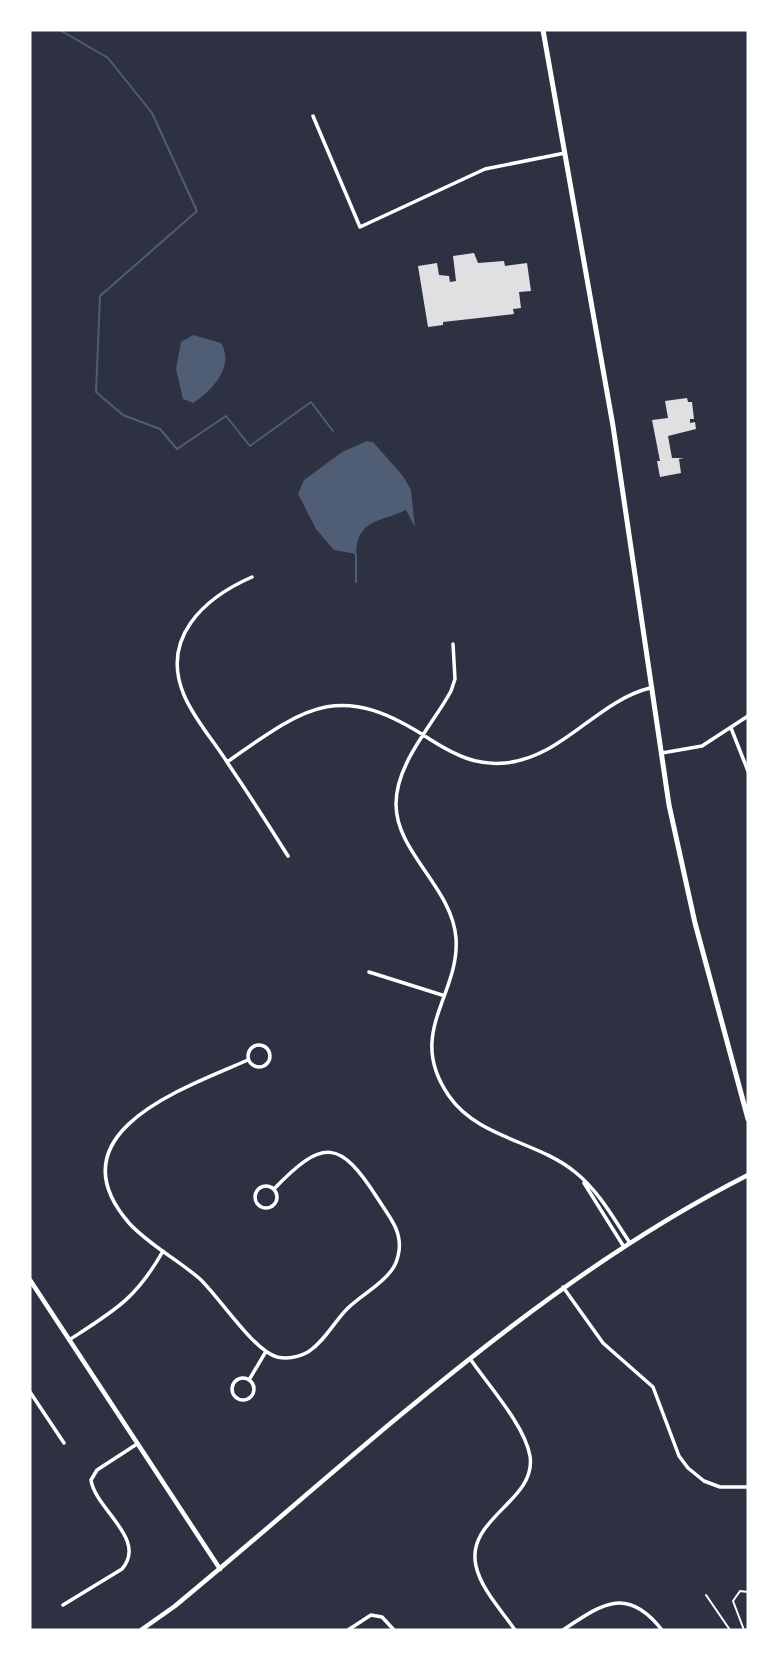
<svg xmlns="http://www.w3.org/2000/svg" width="778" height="1660" viewBox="0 0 778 1660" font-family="Signika,sans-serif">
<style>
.water{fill:#4f5d75}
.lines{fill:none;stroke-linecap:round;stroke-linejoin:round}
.stream{stroke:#4f5d75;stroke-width:2}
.building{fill:#e0e0e3}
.path{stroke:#fff;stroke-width:2}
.minor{stroke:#fff;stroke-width:3.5}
.tertiary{stroke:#fff;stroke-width:4.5}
.primary{stroke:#fff;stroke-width:5}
</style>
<rect width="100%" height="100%" fill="#2d3142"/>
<path class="water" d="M 193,335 L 221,343 C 235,366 212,391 193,403 L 183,399 L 176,369 L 181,342 Z
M 367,441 L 373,442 L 403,476 L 411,490 L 415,527 L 406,510 C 382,522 357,518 356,554 L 334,550 L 316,529 L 298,494 L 304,480 L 342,452 Z"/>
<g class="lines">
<path class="stream" d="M 60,30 L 108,58 L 152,113 L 197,211 L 100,296 L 96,392 L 123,415 L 160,429 L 177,449 L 226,416 L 250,446 L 311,402 L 333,431
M 356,554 L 356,582"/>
</g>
<path class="building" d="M 474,253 L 478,263 L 504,261 L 505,266 L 527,263 L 531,291 L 519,292 L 521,308 L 513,309 L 514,314 L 443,322 L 443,325 L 428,327 L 418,266 L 437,263 L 439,275 L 449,276 L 450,282 L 456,281 L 453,256 Z
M 687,398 L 688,402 L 692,402 L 694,419 L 690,419 L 690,423 L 695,422 L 696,429 L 668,436 L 672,458 L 684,458 L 679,459 L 681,473 L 660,477 L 657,461 L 660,461 L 652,420 L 668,418 L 665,401 Z"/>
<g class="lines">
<path class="path" d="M 706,1595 L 730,1630
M 744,1630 L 733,1601 L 740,1591 L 748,1592"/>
<path class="minor" d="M 313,116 L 360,227 L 485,169 L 565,153
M 252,577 C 204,598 160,638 184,695 C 194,719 213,740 227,762 C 248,793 268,824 288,856
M 453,644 L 455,679 L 451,691 C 432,726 396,763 396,804 C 396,853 452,887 456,938 C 460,996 405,1033 449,1096 C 478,1138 537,1141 575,1172 C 598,1190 614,1219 630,1243
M 731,728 L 748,771
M 662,753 L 702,746 L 748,716
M 227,762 C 308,705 340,680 431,740 C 455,755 477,766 505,763 C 562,758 597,701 650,688
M 369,972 L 442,995
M248 1056a11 11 0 1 1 22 0a11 11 0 1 1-22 0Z
M 248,1060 C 184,1088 51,1133 129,1223 C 149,1245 177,1259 200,1279 C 220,1298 254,1351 277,1357 C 287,1359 299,1357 308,1352 C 324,1342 334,1322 347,1309 C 361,1295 380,1286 391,1271 C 396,1265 398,1258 399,1251 C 402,1230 388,1215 378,1199 C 340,1139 323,1138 274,1189
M 584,1183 L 624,1247
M255 1197a11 11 0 1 1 22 0a11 11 0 1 1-22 0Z
M 563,1287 L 603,1343 L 653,1387 L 679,1456 L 688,1468 L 704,1481 L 720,1487 L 748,1487
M 69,1340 C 114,1311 136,1299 163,1251
M 471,1360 C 489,1386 525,1426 530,1456 C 537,1501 465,1518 476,1566 C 481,1589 502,1611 515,1630
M232 1389a11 11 0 1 1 22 0a11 11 0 1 1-22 0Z
M 249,1380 L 265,1353
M 30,1392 L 64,1443
M 63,1605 L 122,1569 C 148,1539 95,1509 91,1480 L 97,1470 L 137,1444
M 348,1630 L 371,1615 L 382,1617 L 394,1630
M 563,1630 C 602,1604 627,1585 662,1630"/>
<path class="tertiary" d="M 30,1280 L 220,1569
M 141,1630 L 175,1606 C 358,1455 535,1283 748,1175"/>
<path class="primary" d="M 543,30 L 613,426 L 669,805 L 695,923 L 748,1119"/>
</g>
<rect width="778" height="1660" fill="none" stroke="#ffffff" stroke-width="63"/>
</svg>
